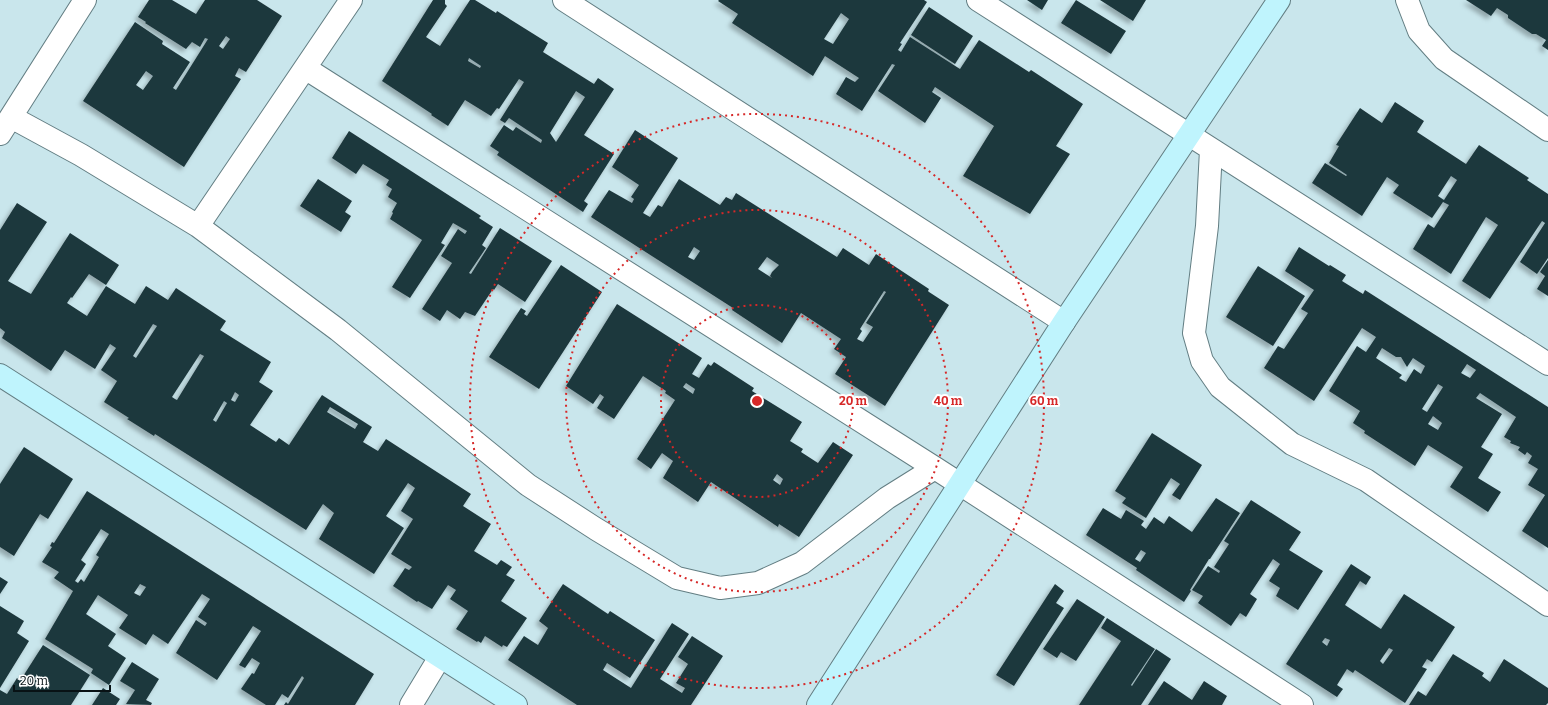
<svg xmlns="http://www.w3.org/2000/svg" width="1548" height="705" viewBox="0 0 1548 705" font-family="Bitter,serif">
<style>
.building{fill:#1f373c;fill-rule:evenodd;filter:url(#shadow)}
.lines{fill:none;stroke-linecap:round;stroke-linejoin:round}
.street-casing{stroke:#637e83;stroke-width:24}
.secondary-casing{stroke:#637e83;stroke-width:24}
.street{stroke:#fff;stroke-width:22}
.secondary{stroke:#bff4fd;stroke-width:22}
.ring{fill:none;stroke:#d62828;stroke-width:2;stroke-dasharray:2 4}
.centre{fill:#d62828;stroke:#fff;stroke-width:2}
.ring-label{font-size:12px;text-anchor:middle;font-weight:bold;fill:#d62828;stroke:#fff;stroke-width:4;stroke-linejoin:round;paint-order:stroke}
</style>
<defs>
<filter id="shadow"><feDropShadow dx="-3.5" dy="3.5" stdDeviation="2" flood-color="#0004"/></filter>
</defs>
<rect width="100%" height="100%" fill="#c9e6ec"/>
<path class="building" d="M 149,0 L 172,0 L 196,14 L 205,0 L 257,0 L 282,16 L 246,72 L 239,68 L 235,76 L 241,79 L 184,167 L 83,101 L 135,22 L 163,41 L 162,44 L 190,62 L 173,88 L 176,90 L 208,39 L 205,38 L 200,47 L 192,42 L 186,49 L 145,23 L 146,22 L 138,17 ZM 226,36 L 230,39 L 223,49 L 219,46 ZM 146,71 L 153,76 L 143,90 L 136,85 Z
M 433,0 L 445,0 L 445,4 L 447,6 L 426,37 L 440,46 L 470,0 L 475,0 L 496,13 L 497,11 L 548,43 L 543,52 L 594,84 L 598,78 L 614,89 L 584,135 L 614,154 L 584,201 L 588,204 L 583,212 L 497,155 L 499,152 L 490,146 L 504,125 L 513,131 L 516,127 L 541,143 L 542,140 L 509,118 L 505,123 L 500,120 L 524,82 L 519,79 L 499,109 L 497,108 L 491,116 L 465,100 L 448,126 L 431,115 L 432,114 L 382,81 ZM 469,58 L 481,66 L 480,68 L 468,61 ZM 576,91 L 585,97 L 556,142 L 550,133 Z
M 719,0 L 924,0 L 927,2 L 900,43 L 902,44 L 898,50 L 901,52 L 910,37 L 960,69 L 979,40 L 1029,72 L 1031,70 L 1083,104 L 1056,146 L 1070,154 L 1030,214 L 963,176 L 994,126 L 935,87 L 932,92 L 941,98 L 925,123 L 878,91 L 895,65 L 892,64 L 862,111 L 836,94 L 846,77 L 855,82 L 859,78 L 825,56 L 813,76 L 732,23 L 738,14 L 718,1 ZM 841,13 L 849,19 L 833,44 L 824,39 Z
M 1027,0 L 1048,0 L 1042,10 Z
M 1076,0 L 1126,31 L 1111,54 L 1061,23 Z
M 1100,0 L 1146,0 L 1133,21 Z
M 1466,0 L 1548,0 L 1548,50 L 1542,46 L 1546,40 L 1536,34 L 1532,34 L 1508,18 L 1508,15 L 1497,8 L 1491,16 Z
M 929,7 L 973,36 L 955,64 L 911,35 Z
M 1395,102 L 1424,121 L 1417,132 L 1466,164 L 1479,145 L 1529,178 L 1527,180 L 1548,194 L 1548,258 L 1537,274 L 1520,262 L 1545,223 L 1542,221 L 1490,299 L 1462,281 L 1498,225 L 1486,217 L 1451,274 L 1413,249 L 1428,224 L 1434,228 L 1449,205 L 1443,202 L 1432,218 L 1393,193 L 1399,185 L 1387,177 L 1362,216 L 1312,183 L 1325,163 L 1346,176 L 1347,175 L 1329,163 L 1339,146 L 1336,145 L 1360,108 L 1382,123 ZM 1451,176 L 1457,180 L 1444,200 L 1438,196 Z
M 635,130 L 678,158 L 643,213 L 650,217 L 658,205 L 662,207 L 679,179 L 720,205 L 726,197 L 732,200 L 736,193 L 837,257 L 843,248 L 869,265 L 876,254 L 929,289 L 928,291 L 929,292 L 949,305 L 885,406 L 835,374 L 846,357 L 834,349 L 841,339 L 801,313 L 782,343 L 732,310 L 733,308 L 591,217 L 609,190 L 632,203 L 634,199 L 631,197 L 639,185 L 612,167 ZM 694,247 L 700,251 L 694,260 L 688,257 ZM 767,257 L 779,265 L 772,272 L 770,276 L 772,278 L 758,269 ZM 884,291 L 886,292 L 866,323 L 873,327 L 863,342 L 857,339 L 862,331 L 860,329 Z
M 349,131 L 481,216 L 479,218 L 493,227 L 482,245 L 486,248 L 469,273 L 471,274 L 500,228 L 552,261 L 525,302 L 498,284 L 494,290 L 493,289 L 475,316 L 465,312 L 460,319 L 447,310 L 440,321 L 422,309 L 452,263 L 441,256 L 458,229 L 465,234 L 467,231 L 453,223 L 441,243 L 445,245 L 410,298 L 392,287 L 422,240 L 390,219 L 393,213 L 392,212 L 397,203 L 388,197 L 392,189 L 386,185 L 389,180 L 363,164 L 356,174 L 332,158 Z
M 318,179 L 352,201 L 345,212 L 351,216 L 341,232 L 300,206 Z
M 17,203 L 47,222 L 8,281 L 31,294 L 70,233 L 119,265 L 106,285 L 89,274 L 72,298 L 71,297 L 67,303 L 87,316 L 106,286 L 135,304 L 146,286 L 168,300 L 176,288 L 226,321 L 220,330 L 271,362 L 259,382 L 273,391 L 250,425 L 276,442 L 279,438 L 289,445 L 322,395 L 372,427 L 363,442 L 378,451 L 386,439 L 471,494 L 463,506 L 491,524 L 474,551 L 497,565 L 501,560 L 512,567 L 506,575 L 515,580 L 501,601 L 527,618 L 507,647 L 503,645 L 502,647 L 485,636 L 481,643 L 478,641 L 477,642 L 456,629 L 468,611 L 450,599 L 456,590 L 448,585 L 432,609 L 418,601 L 417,602 L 393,586 L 405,568 L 409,570 L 412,567 L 391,554 L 413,519 L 401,511 L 415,488 L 408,483 L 386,516 L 404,528 L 374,574 L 319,539 L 334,513 L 323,504 L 306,530 L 204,465 L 155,434 L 154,436 L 127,419 L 129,418 L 104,402 L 117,381 L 101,370 L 116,348 L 110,344 L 95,369 L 65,350 L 51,371 L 2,338 L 5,332 L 0,328 L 0,230 ZM 153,324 L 157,326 L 136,358 L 133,356 ZM 200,354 L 204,356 L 177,400 L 175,399 L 172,397 ZM 235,392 L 239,395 L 235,402 L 231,400 ZM 224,401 L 227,403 L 216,422 L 213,420 ZM 330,407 L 358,424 L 355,429 L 327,412 Z
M 1299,247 L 1329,266 L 1330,265 L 1346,275 L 1342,281 L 1363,294 L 1365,290 L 1548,407 L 1548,548 L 1522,531 L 1545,495 L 1528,485 L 1538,469 L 1528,463 L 1532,456 L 1527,452 L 1525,455 L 1518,450 L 1520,447 L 1510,443 L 1511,441 L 1504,437 L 1516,417 L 1480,393 L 1476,398 L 1502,414 L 1481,447 L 1493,454 L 1478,478 L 1501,492 L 1488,512 L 1450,487 L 1463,467 L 1428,445 L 1415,466 L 1364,433 L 1365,431 L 1353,423 L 1360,411 L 1329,391 L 1357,346 L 1366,352 L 1376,337 L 1362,328 L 1314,401 L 1264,368 L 1278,346 L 1284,349 L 1308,313 L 1301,309 L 1314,290 L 1285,271 ZM 1382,348 L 1396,357 L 1401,357 L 1407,367 L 1413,358 L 1425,366 L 1421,374 L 1414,369 L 1406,382 L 1399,378 L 1402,375 L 1376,358 ZM 1467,364 L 1476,370 L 1470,378 L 1461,373 ZM 1438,384 L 1443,387 L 1427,412 L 1422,409 ZM 1433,416 L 1442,423 L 1438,430 L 1428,424 Z
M 1548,260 L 1548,296 L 1537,289 L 1545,276 L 1540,272 Z
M 561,265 L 602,292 L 539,389 L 489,357 L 521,308 L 526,311 L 524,314 L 527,316 Z
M 1258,266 L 1305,296 L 1273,346 L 1226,317 Z
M 617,304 L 702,358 L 692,374 L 699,378 L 708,364 L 711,366 L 714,362 L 754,388 L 752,391 L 802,422 L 790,441 L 803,449 L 801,452 L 818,463 L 833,442 L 853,455 L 799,537 L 779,524 L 778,527 L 711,482 L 698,502 L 663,478 L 673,461 L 662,453 L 651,469 L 637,459 L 675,400 L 665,393 L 666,391 L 643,376 L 614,419 L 597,408 L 604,397 L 600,394 L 593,404 L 566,386 ZM 686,383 L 695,389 L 693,394 L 683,387 ZM 777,474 L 783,479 L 780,485 L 773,480 Z
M 1152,433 L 1202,465 L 1180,500 L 1172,495 L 1180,484 L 1171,478 L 1146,518 L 1122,503 L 1126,498 L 1115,491 Z
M 24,447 L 73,479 L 48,519 L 40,514 L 14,556 L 0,547 L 0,484 Z
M 87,491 L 374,674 L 355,705 L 284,705 L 286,702 L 288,704 L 304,678 L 302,676 L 288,698 L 282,694 L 275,705 L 266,705 L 241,689 L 252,673 L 254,674 L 260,663 L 252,658 L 245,668 L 239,665 L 261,631 L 253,626 L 217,680 L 176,653 L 196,620 L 205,626 L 207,623 L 198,617 L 210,599 L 202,594 L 168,644 L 153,634 L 146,645 L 119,628 L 128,615 L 98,595 L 86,614 L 116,634 L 108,646 L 126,658 L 109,685 L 91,673 L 93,669 L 45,639 L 73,591 L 54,578 L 59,572 L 42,562 L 52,547 L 50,546 L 52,542 L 54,543 ZM 101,529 L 109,534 L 96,555 L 99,557 L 84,582 L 81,579 L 78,583 L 75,581 L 86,564 L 81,560 ZM 140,584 L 146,587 L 140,596 L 134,593 Z
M 1216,498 L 1240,513 L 1210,559 L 1209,559 L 1190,590 L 1191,591 L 1184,602 L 1136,570 L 1137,568 L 1086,535 L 1103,508 L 1121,519 L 1126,510 L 1144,521 L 1141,525 L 1146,529 L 1154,517 L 1164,524 L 1169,516 L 1192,532 ZM 1141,550 L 1146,553 L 1140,562 L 1135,559 Z
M 1251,500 L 1301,532 L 1289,550 L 1323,571 L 1298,610 L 1276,596 L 1280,588 L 1269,581 L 1280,564 L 1273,559 L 1250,594 L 1257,599 L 1246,617 L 1240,613 L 1231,626 L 1198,603 L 1203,596 L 1192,590 L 1208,566 L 1219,573 L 1220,571 L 1214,567 L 1229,544 L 1224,541 Z
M 1351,564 L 1371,577 L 1366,585 L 1360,581 L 1345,605 L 1381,629 L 1404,594 L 1455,627 L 1432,662 L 1427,659 L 1422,667 L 1427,669 L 1405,703 L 1355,670 L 1353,673 L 1347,669 L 1337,685 L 1343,689 L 1337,697 L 1286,664 ZM 1325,638 L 1330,640 L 1327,646 L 1322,642 ZM 1389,648 L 1393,650 L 1383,664 L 1380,661 Z
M 0,577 L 8,582 L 0,594 Z
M 563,584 L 608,614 L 610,611 L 655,640 L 630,678 L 607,663 L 603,670 L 631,688 L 672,623 L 689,634 L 660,679 L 682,693 L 685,688 L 676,683 L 688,664 L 678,657 L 692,636 L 723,656 L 691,705 L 577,705 L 508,660 L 524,636 L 538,645 L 548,628 L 539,621 Z
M 1055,584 L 1064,591 L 1056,603 L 1064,608 L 1014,686 L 996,675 Z
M 1077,599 L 1105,617 L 1076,661 L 1061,652 L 1057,658 L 1043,649 Z
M 0,606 L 24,621 L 17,633 L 29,641 L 0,688 Z
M 1107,618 L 1155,649 L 1131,685 L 1132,686 L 1156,649 L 1171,659 L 1141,705 L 1079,705 L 1121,641 L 1101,628 Z
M 43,645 L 90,675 L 71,705 L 0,705 L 0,690 L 7,694 L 17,678 L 20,681 Z
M 1453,654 L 1484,673 L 1482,676 L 1490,682 L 1504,659 L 1548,688 L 1548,703 L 1546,705 L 1409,705 L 1418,691 L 1426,696 Z
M 132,662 L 159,679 L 146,700 L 152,703 L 151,705 L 126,704 L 135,690 L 120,681 Z
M 1164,681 L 1192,700 L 1204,681 L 1227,696 L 1222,705 L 1148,705 Z
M 103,688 L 120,699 L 116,705 L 92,705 Z"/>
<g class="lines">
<defs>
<path id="street" d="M 564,0 L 1064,322
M 978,0 L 1548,364
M 1407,0 L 1419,31 L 1444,59 L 1548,130
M 305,68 L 935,468 L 1302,705
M 11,117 L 81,155 L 198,226 L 338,330 L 528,485 L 596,529 L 677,578 L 720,588 L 758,583 L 802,563 L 887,498 L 935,468
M 0,134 L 85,0
M 1211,150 L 1207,226 L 1194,333 L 1202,361 L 1220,387 L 1292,444 L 1366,480 L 1548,605
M 198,226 L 351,0
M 411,705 L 440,657"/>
<path id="secondary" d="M 0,375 L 516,705
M 818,705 L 1064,322 L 1279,0"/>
</defs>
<use href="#street" class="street-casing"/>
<use href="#secondary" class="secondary-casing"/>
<use href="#street" class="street"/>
<use href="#secondary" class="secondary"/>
</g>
<g class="ring">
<circle cx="757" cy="401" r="96"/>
<circle cx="757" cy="401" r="191"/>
<circle cx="757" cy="401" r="287"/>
</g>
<circle cx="757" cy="401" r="6" class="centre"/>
<g class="ring-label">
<text x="853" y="405">20 m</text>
<text x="948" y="405">40 m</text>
<text x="1044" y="405">60 m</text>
</g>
<path d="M14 685v6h96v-6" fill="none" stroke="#081215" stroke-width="2"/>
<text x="20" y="685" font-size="12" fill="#081215" stroke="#ffffff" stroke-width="3" paint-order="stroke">20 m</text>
</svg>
